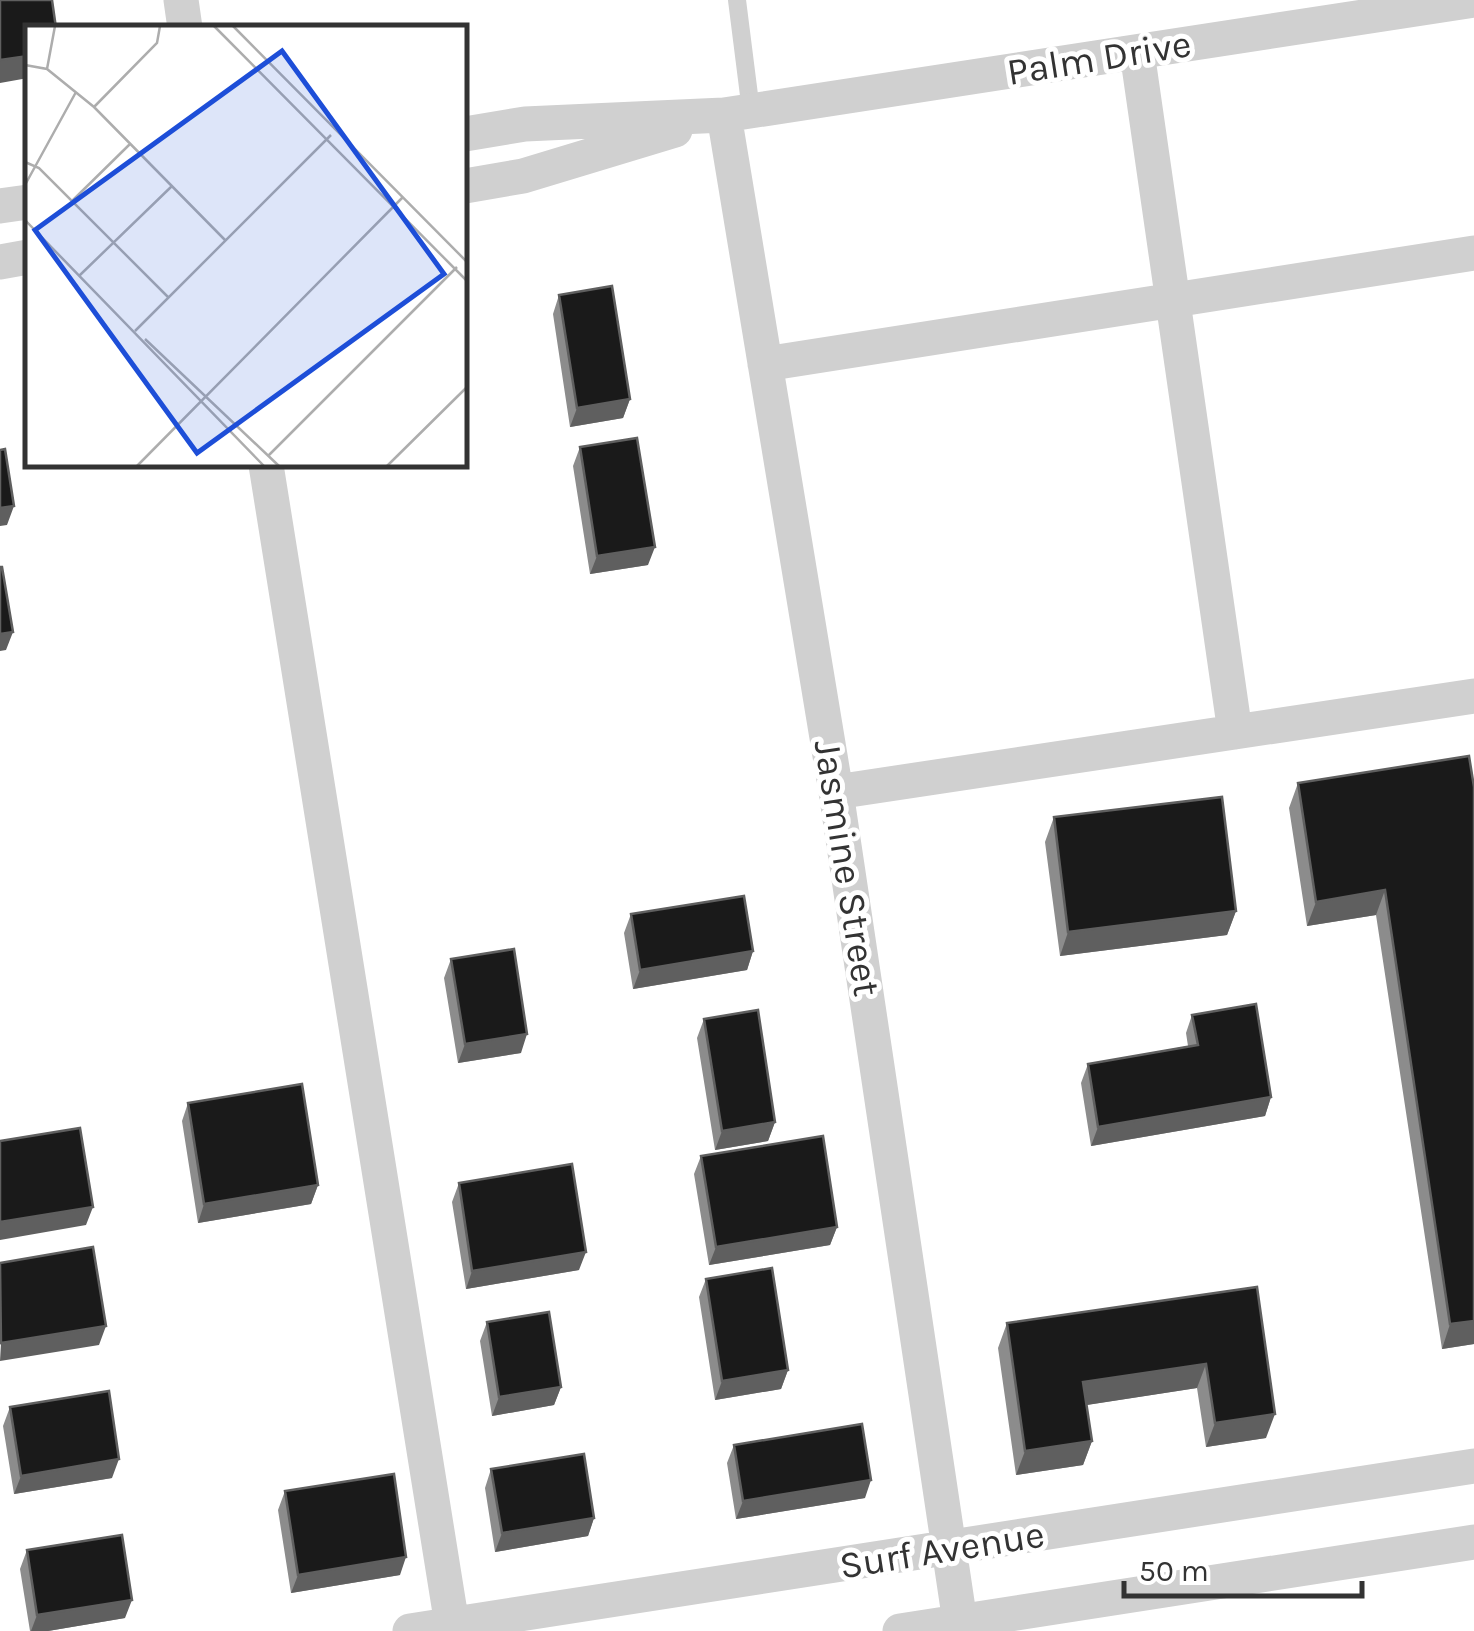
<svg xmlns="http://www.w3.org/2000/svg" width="1474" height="1631" viewBox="0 0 1474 1631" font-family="Karla,sans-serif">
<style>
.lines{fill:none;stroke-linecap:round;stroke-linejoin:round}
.service{stroke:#d0d0d0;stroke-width:18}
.minor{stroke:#d0d0d0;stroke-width:35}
.wall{fill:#8c8c8c}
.shaded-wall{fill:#5f5f5f}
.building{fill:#1a1a1a;stroke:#5f5f5f;stroke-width:2.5}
.labels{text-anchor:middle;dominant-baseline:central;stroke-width:10;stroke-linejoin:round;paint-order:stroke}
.street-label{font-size:38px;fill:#333;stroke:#fff}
.inset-road{fill:none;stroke:#adadad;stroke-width:2.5}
.view{fill:#1d4ed8;fill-opacity:0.15;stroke:#1d4ed8;stroke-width:5}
.inset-edge{fill:none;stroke:#333;stroke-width:5}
</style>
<rect width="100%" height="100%" fill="#fff"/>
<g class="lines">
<path class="service" d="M 737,0 L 751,111"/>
<path class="minor" d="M 181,0 L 185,28
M 1137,52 L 1235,732
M 724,115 L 836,792 L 960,1622
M 465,134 L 525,124 L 724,115 L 1474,0
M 465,186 L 523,176 L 675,130
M 0,206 L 28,202
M 0,262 L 28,257
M 765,364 L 1474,253
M 266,465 L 453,1631
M 836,792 L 1474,696
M 410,1631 L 1474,1466
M 900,1631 L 1474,1542"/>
</g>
<path class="wall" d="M 559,295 L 630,399 L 623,418 L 570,427 L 553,314 Z
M 580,447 L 648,565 L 590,574 L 573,466 Z
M 1298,783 L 1474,787 L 1474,1344 L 1442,1349 L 1376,915 L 1307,926 L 1289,808 Z
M 1054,817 L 1236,911 L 1227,935 L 1060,956 L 1045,842 Z
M 631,914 L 753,951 L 747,970 L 633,989 L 624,933 Z
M 451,959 L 521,1053 L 458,1063 L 444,978 Z
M 1192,1015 L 1271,1097 L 1265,1116 L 1091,1146 L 1081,1083 L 1088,1064 L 1188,1046 L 1186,1033 Z
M 704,1019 L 775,1122 L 768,1141 L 715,1150 L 697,1038 Z
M 188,1103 L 318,1185 L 311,1204 L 198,1223 L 182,1121 Z
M 701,1156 L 837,1227 L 830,1245 L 709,1265 L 694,1174 Z
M 459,1183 L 579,1270 L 466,1289 L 452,1202 Z
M 706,1279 L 788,1370 L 781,1389 L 715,1400 L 699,1297 Z
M 1257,1287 L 1266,1438 L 1206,1447 L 1197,1388 L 1086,1405 L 1092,1441 L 1083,1465 L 1016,1475 L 998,1348 L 1007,1323 Z
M 487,1322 L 561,1387 L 554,1405 L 492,1416 L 480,1341 Z
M 10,1407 L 112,1478 L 14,1494 L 3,1426 Z
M 734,1445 L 865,1498 L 736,1519 L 727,1463 Z
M 491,1469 L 594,1518 L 588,1536 L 495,1552 L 485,1488 Z
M 285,1491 L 400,1575 L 291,1593 L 278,1510 Z
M 27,1550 L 125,1618 L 48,1631 L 30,1631 L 20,1569 Z"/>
<path class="shaded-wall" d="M 28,56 L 28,78 L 0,83 L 0,60 Z
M 630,399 L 623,418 L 570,427 L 577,408 Z
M 14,506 L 7,525 L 0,526 L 0,508 Z
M 655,547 L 648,565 L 590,574 L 597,556 Z
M 13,632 L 6,650 L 0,651 L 0,634 Z
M 1385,890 L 1376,915 L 1307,926 L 1316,902 Z
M 1236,911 L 1227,935 L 1060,956 L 1068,932 Z
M 753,951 L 747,970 L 633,989 L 640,970 Z
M 527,1034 L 521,1053 L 458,1063 L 465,1044 Z
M 1271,1097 L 1265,1116 L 1091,1146 L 1098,1127 Z
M 775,1122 L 768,1141 L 715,1150 L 722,1131 Z
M 318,1185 L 311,1204 L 198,1223 L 204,1204 Z
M 93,1207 L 86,1225 L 0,1240 L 0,1222 Z
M 837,1227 L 830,1245 L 709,1265 L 716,1247 Z
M 586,1252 L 579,1270 L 466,1289 L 472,1271 Z
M 1474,1321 L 1474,1344 L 1442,1349 L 1450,1324 Z
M 106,1326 L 99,1345 L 0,1361 L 1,1343 Z
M 1206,1364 L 1197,1388 L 1074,1407 L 1083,1382 Z
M 788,1370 L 781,1389 L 715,1400 L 722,1381 Z
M 561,1387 L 554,1405 L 492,1416 L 499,1397 Z
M 1275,1414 L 1266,1438 L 1206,1447 L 1215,1423 Z
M 1092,1441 L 1083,1465 L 1016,1475 L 1025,1451 Z
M 119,1459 L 112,1478 L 14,1494 L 21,1476 Z
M 871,1480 L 865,1498 L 736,1519 L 743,1501 Z
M 594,1518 L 588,1536 L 495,1552 L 502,1533 Z
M 406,1557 L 400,1575 L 291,1593 L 298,1575 Z
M 132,1600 L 125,1618 L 48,1631 L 31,1631 L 37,1615 Z"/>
<path class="building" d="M 0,0 L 52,0 L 56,28 L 28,28 L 28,56 L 0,60 Z
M 612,286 L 630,399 L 577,408 L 559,295 Z
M 637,438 L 655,547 L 597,556 L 580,447 Z
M 5,449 L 14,506 L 0,508 L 0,450 Z
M 0,567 L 2,567 L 13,632 L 0,634 Z
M 1469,756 L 1474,787 L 1474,1321 L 1450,1324 L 1385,890 L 1316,902 L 1298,783 Z
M 1222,797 L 1236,911 L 1068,932 L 1054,817 Z
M 744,896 L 753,951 L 640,970 L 631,914 Z
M 514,949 L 527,1034 L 465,1044 L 451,959 Z
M 1256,1004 L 1271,1097 L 1098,1127 L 1088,1064 L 1198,1045 L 1192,1015 Z
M 758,1010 L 775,1122 L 722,1131 L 704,1019 Z
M 302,1084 L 318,1185 L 204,1204 L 188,1103 Z
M 80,1128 L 93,1207 L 0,1222 L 0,1141 Z
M 823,1136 L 837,1227 L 716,1247 L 701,1156 Z
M 572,1164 L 586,1252 L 472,1271 L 459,1183 Z
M 93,1247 L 106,1326 L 1,1343 L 0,1263 Z
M 772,1268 L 788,1370 L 722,1381 L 706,1279 Z
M 1257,1287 L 1275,1414 L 1215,1423 L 1206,1364 L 1083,1382 L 1092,1441 L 1025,1451 L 1007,1323 Z
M 549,1312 L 561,1387 L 499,1397 L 487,1322 Z
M 109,1391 L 119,1459 L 21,1476 L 10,1407 Z
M 862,1424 L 871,1480 L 743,1501 L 734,1445 Z
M 584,1454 L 594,1518 L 502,1533 L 491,1469 Z
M 394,1474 L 406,1557 L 298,1575 L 285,1491 Z
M 122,1535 L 132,1600 L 37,1615 L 27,1550 Z"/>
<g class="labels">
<g class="street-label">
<text transform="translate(1099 58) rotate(-9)">Palm Drive</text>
<text transform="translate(847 868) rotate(81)">Jasmine Street</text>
<text transform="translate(942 1550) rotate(-9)">Surf Avenue</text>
</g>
</g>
<g transform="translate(25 25)">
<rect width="442" height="442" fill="#fff"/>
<path class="inset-road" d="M 189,1 L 443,257M 208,1 L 443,238M 0,40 L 22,44 L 69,82 L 200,215M 22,44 L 30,1M 69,82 L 132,18 L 135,1M 0,137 L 14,143 L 143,272M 0,160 L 51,67M 47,176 L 105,119M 0,195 L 239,441M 55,250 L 147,161M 110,306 L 306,110M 120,314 L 254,441M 243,431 L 432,242M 112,441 L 378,172M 362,441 L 443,361"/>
<path class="view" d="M 257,26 L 419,249 L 172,428 L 10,205 Z"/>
<rect width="442" height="442" class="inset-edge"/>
</g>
<path d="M1124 1581v15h238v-15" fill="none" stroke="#333333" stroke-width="5"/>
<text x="1139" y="1581" font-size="30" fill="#333333" stroke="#ffffff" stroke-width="8" paint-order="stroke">50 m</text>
</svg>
